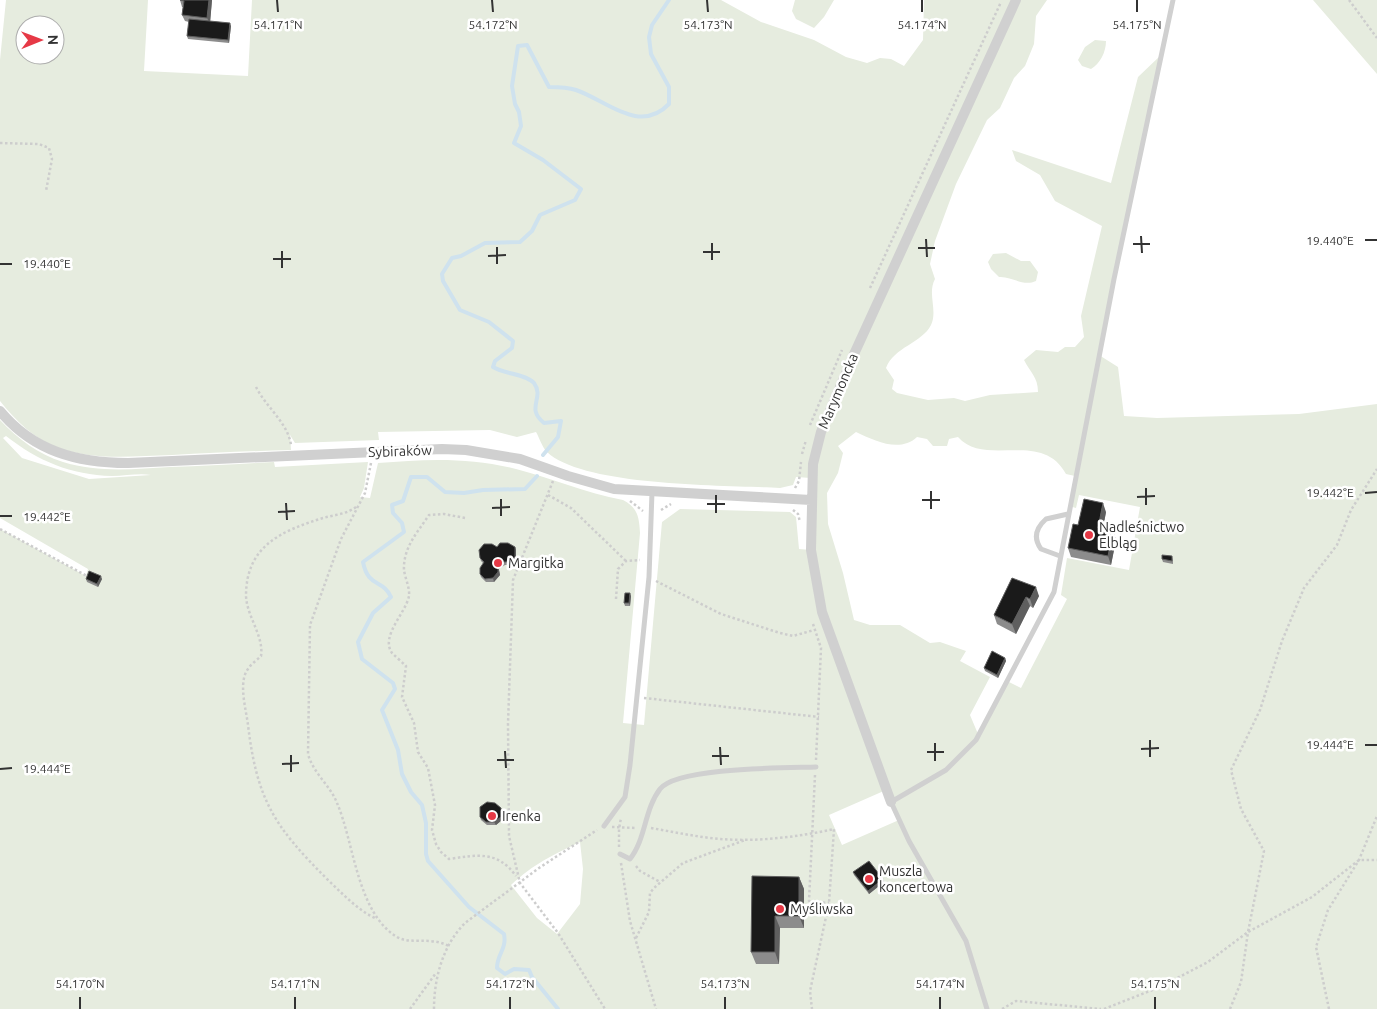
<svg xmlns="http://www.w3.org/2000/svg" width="1377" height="1009" viewBox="0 0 1377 1009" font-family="Ubuntu,sans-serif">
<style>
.green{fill:#e6ecdf;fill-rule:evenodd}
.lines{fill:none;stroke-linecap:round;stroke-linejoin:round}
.stream{stroke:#cfe2ee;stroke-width:4}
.path{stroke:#cdcdcd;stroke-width:2.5;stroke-dasharray:2.5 2.5;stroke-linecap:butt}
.service{stroke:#d0d0d0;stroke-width:5}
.minor{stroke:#d0d0d0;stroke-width:10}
.wall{fill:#8c8c8c}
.shaded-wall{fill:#5f5f5f}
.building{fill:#1a1a1a;stroke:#5f5f5f}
.ticks{fill:none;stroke:#333;stroke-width:2}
.poi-dot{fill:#e63946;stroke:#fff;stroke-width:2}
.labels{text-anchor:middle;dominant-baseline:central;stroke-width:5;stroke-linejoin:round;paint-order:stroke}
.street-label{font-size:14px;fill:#333;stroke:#fff}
.poi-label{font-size:14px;fill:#333;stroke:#fff;text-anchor:start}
.ticks-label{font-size:12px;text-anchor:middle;fill:#333;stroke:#fff;stroke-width:5;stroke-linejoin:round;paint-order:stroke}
</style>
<rect width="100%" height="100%" fill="#fff"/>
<path class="green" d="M 6,0 L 148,0 L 144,71 L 248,76 L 252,0 L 721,0 L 761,22 L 814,40 L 846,57 L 867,63 L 880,58 L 891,59 L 904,66 L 923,40 L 924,0 L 1047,0 L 1036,16 L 1034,44 L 1025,66 L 1014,78 L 1000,108 L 987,120 L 956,184 L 935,241 L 930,264 L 935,279 C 927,294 938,310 931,325 C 922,343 894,347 886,368 L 894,380 L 892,389 L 897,393 L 928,400 L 954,398 L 965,401 L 990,395 L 1038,392 C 1038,377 1030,372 1024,360 L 1036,350 L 1058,352 L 1065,347 L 1075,347 L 1084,337 L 1081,316 L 1102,226 L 1055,201 L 1040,175 L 1016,161 L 1012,150 L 1111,183 L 1138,77 L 1160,56 L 1099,355 L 1118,367 L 1124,416 L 1157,418 L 1299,414 L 1377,404 L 1377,1009 L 0,1009 L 0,529 L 86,576 L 88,569 L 0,518 L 0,420 C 18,439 38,454 63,462 C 98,473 135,469 170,467 C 205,466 239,464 274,462 L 275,467 L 368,462 L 364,488 L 360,497 L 370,498 L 378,463 C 425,459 470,457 516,469 C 552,478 585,493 623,500 C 638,508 639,517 640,533 L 623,723 L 644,725 L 662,522 L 680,509 L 790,512 L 796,517 L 799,549 L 811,550 L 811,478 L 796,477 L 793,485 L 780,488 C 727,485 584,487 547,452 C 542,447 539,437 536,432 L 517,437 L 490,430 L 378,432 L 379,440 L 295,443 L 290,435 L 291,450 C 251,451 212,453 172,455 C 134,456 95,461 59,448 C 34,439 16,421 0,401 L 0,60 ZM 25,25 L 55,25 L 55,55 L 25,55 ZM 856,432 C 875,441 900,453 917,437 L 927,439 L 933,446 L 947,446 L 949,439 L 958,437 C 985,468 1042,429 1066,474 L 1075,476 L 1069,506 L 1076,508 L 1079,495 L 1140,507 L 1129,570 L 1067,558 L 1061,595 L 1067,599 L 1021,688 L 1007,681 L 978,734 L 970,715 L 990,677 L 960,661 L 966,651 L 940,642 L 930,643 L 900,625 L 870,625 L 854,620 L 843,573 L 828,524 L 827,493 L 838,473 L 843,453 L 838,446 ZM 6,436 C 38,461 71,475 112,476 C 125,476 139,473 151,475 L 89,479 L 22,458 L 3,438 ZM 886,790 L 899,820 L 842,845 L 829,815 ZM 580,842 L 583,869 L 580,904 L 557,934 L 537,918 L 511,885 C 535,863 551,856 580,842 Z
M 795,0 L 834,0 L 824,17 L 814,28 L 796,19 L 792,11 Z
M 1313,0 L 1377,0 L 1377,74 Z
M 1095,40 L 1106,41 C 1106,52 1100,64 1091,69 L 1082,66 L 1078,60 L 1085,47 Z
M 1006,253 L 1021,261 L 1030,261 L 1038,272 L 1036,281 C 1023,287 1012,276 999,277 L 991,269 L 988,262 L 993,254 Z"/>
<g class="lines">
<path class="stream" d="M 543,455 L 558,437 L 561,421 L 544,423 C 525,408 545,398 534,383 C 526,374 504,374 493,367 L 495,361 L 512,348 L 513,341 L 489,322 L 460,310 L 443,281 L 442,274 L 452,258 L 461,256 L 485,243 L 520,242 L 532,231 L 540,215 L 575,200 L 581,189 L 543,160 L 514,143 L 521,126 L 519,112 L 515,104 L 512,86 L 518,46 L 527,45 L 549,87 C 558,87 567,87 576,90 C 606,100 639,135 669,104 L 669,87 L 651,54 L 649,37 L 652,25 L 669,0
M 537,476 L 525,489 L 483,490 L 464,493 L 445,492 L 427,477 L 411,477 L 403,501 L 392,505 L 393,513 L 402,523 L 404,532 L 363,562 C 368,588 383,579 391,597 L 373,613 L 358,642 L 362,659 L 393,683 L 395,689 L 382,710 L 398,750 L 402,774 L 411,792 L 422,805 L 426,823 L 426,854 L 428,861 L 469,907 L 504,934 C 507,949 497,954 497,968 L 505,974 L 514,969 L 529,970 L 532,977 L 558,1009"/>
<path class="path" d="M 1349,0 L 1377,38
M 0,143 L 39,144 L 49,148 L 52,159 L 46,191
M 870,288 L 1001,2
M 256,387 C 266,407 288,423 291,445
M 810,425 L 842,350
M 802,454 L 806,440
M 371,463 L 365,493 L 341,539 L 310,625 L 308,754 C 313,773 330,785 337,803 C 354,842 357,913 397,937 C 411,945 429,936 449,946
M 553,481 L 513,580 L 508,724 L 509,836 L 520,883 L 558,933 L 605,1009
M 795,488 L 799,481 L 801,462
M 548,495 L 571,508 L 626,561
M 630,501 L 643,511
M 356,507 C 347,514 334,515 323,518 C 281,531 246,546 246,596 C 247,617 264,636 261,656 C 257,660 251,664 248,669 C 238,682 246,709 248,725 C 257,800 274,826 327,879 C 343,894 357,910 377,919
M 661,510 L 671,504
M 793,510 L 798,514 L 800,522
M 465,518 L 444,514 L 429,515 C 417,533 403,548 404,570 C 405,578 410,588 409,596 C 406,613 380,636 392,653 C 396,657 402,662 406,666 L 402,697 L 414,723 L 418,752 L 428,768 L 435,805 L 432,830 L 436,844 L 441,852 L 449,859 C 477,855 497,850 516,876
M 0,529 L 87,576
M 656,581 L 721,614 L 780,633 L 793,636 L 814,630
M 616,599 L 618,569 L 626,561 L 640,560
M 813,624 L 821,648 L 816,760
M 644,698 L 819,717
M 815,775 L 809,901 L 829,903
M 612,827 L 636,828
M 651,828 C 674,832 697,837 720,839 C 757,842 798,837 834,829 L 829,903 L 810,991 L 812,1009
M 619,847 L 619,829 L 621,818
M 621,863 L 630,921 L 656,1009
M 636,866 L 640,871 L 660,882
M 636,938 L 649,912 L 650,893 L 654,888 L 683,863 L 745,840
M 410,1009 L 436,973
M 434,1009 C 434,978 443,945 465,923 L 539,868 L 597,830
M 1002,1009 L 1016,1001 L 1101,1009
M 1104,1009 L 1160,987 L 1208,962 L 1248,932 L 1264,851 L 1241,809 L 1231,770 L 1260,710 L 1282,641 L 1304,588 L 1337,545 L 1351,510 L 1377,469
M 1230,1009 L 1241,982 L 1248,932 L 1312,897 L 1359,860 L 1377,860
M 1329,1009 L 1316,947 L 1328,910 L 1359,860 L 1377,816"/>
<path class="service" d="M 1060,556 L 1041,549 C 1033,538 1036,528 1046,519 L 1068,514
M 604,826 L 625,797 L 630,765 L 649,577 L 652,492
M 620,854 L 630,859 C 646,839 644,810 660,789 C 677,767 786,768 816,767
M 987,1009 L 966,941 L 909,841 L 891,802 L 946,770 L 976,740 L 1054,592 L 1114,279 L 1173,0"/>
<path class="minor" d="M 0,411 C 33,451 77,463 128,463 L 442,449 L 466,450 L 520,459 L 568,476 L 614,489 L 811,500
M 891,802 L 822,612 L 811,550 L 813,464 L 821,432 L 855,352 L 1016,0"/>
</g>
<path class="wall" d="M 180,0 L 212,0 L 210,21 L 231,26 L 229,43 L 188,39 L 187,36 L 189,22 L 185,21 L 182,15 L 183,7 L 182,7 Z
M 1106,512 L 1103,529 L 1113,531 L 1116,540 L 1111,565 L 1071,557 L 1068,548 L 1078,525 Z
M 497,547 L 515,547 L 516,550 L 516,560 L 511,565 L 505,565 L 499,569 L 500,575 L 494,582 L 486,582 L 481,577 L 480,574 L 483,563 L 481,561 L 480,558 Z
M 1172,556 L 1173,560 L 1173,564 L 1163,562 L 1162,559 Z
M 1012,578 L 1039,596 L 1033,608 L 1030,606 L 1016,634 L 997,624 L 994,615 Z
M 86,579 L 102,579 L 98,587 L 87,582 Z
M 631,596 L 630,606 L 625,606 L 624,603 Z
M 1005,658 L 1006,661 L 998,678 L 985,671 L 984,668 Z
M 502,811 L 502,820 L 496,825 L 487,825 L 481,820 L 480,817 Z
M 853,872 L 883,879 L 884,882 L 869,894 L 854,875 Z
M 799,877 L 804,889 L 804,928 L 780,928 L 779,964 L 756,964 L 751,952 Z"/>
<path class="shaded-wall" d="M 209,0 L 212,0 L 210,24 L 207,18 Z
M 230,23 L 231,26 L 229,43 L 228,40 Z
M 1103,503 L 1106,512 L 1101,537 L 1098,528 Z
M 1113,531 L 1116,540 L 1111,565 L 1108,556 Z
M 515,547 L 516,550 L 516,560 L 511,565 L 510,562 Z
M 498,566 L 500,575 L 494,582 L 493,578 Z
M 101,576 L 102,579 L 98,587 L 97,584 Z
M 1036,587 L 1039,596 L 1033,608 L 1030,599 Z
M 630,593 L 631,596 L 630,606 L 629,603 Z
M 1026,597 L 1030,606 L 1016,634 L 1012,624 Z
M 1005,658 L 1006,661 L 998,678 L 997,675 Z
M 501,808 L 502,811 L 502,820 L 496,825 L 494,822 Z
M 799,877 L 804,889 L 804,928 L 799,916 Z
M 883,879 L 884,882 L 869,894 L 868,891 Z
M 775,916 L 780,928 L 779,964 L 775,952 Z"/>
<path class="building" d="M 180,0 L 209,0 L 207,18 L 182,15 L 184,1 Z
M 189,19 L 230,23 L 228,40 L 187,36 Z
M 1084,499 L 1103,503 L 1098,528 L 1113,531 L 1108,556 L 1068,548 L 1073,524 L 1078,525 Z
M 500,543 L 508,543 L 515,547 L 515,557 L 510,562 L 504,562 L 498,566 L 498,572 L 493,578 L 485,579 L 480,574 L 480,568 L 484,562 L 480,558 L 479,550 L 484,544 L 492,544 L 497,547 Z
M 1162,555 L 1172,556 L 1172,561 L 1162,559 Z
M 89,571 L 101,576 L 97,584 L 86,579 Z
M 1012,578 L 1036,587 L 1030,599 L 1026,597 L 1012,624 L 994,615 Z
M 625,593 L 630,593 L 629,603 L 624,603 Z
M 992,651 L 1005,658 L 997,675 L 984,668 Z
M 487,802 L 495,803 L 501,808 L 501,817 L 494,822 L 486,822 L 480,817 L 480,807 Z
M 869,861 L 883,879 L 868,891 L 853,872 Z
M 752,876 L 799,877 L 799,916 L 775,916 L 775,952 L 751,952 Z"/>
<path class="ticks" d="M 277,0 L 278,12M 492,0 L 493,12M 707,0 L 708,12M 922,0 L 922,12M 1137,0 L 1137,12M 1141,236 L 1142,253M 926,239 L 927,257M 1365,240 L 1377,240M 712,243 L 712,260M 1133,244 L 1150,244M 497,247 L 497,264M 918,248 L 935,248M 282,251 L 282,268M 703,252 L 720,252M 488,256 L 506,255M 273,259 L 291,259M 0,264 L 12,264M 1146,488 L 1146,505M 931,491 L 931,509M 1365,493 L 1377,492M 716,495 L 716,513M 1137,497 L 1155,496M 501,499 L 501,516M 922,500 L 940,500M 286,503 L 287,520M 707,504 L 725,504M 492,508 L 510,507M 278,512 L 295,511M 0,516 L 12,516M 1150,740 L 1150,757M 935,743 L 935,761M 1365,745 L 1377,745M 720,747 L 721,765M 1141,749 L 1159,748M 505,751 L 506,768M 927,752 L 944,752M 291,755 L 291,772M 712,756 L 729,756M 497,760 L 514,760M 282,764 L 299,763M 0,769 L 12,768M 80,997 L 80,1009M 295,997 L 295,1009M 510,997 L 510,1009M 725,997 L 725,1009M 940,997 L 940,1009M 1155,997 L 1155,1009"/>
<g class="poi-dot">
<circle cx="1089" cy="535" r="5"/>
<circle cx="498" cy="563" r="5"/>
<circle cx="492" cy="816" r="5"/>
<circle cx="869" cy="879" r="5"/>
<circle cx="780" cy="909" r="5"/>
</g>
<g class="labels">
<g class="street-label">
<text transform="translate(838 391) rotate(-67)">Marymoncka</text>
<text transform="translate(400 451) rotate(-2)">Sybiraków</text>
</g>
<g class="poi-label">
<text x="1099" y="527">Nadleśnictwo<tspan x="1099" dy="16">Elbląg</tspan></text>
<text x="508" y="563">Margitka</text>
<text x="502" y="816">Irenka</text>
<text x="879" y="871">Muszla<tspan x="879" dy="16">koncertowa</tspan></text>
<text x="790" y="909">Myśliwska</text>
</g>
</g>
<g class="ticks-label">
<text x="278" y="29">54.171°N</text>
<text x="493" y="29">54.172°N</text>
<text x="708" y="29">54.173°N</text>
<text x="922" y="29">54.174°N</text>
<text x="1137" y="29">54.175°N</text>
<text x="1330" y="245">19.440°E</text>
<text x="47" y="268">19.440°E</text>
<text x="1330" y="497">19.442°E</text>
<text x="47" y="521">19.442°E</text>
<text x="1330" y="749">19.444°E</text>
<text x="47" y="773">19.444°E</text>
<text x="80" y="988">54.170°N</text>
<text x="295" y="988">54.171°N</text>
<text x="510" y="988">54.172°N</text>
<text x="725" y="988">54.173°N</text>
<text x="940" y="988">54.174°N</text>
<text x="1155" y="988">54.175°N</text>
</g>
<g transform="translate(40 40) rotate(89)"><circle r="24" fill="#ffffff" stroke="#adadad"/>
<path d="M0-4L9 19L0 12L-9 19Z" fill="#e63946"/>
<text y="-8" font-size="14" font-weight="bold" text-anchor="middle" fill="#333333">N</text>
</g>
</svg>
